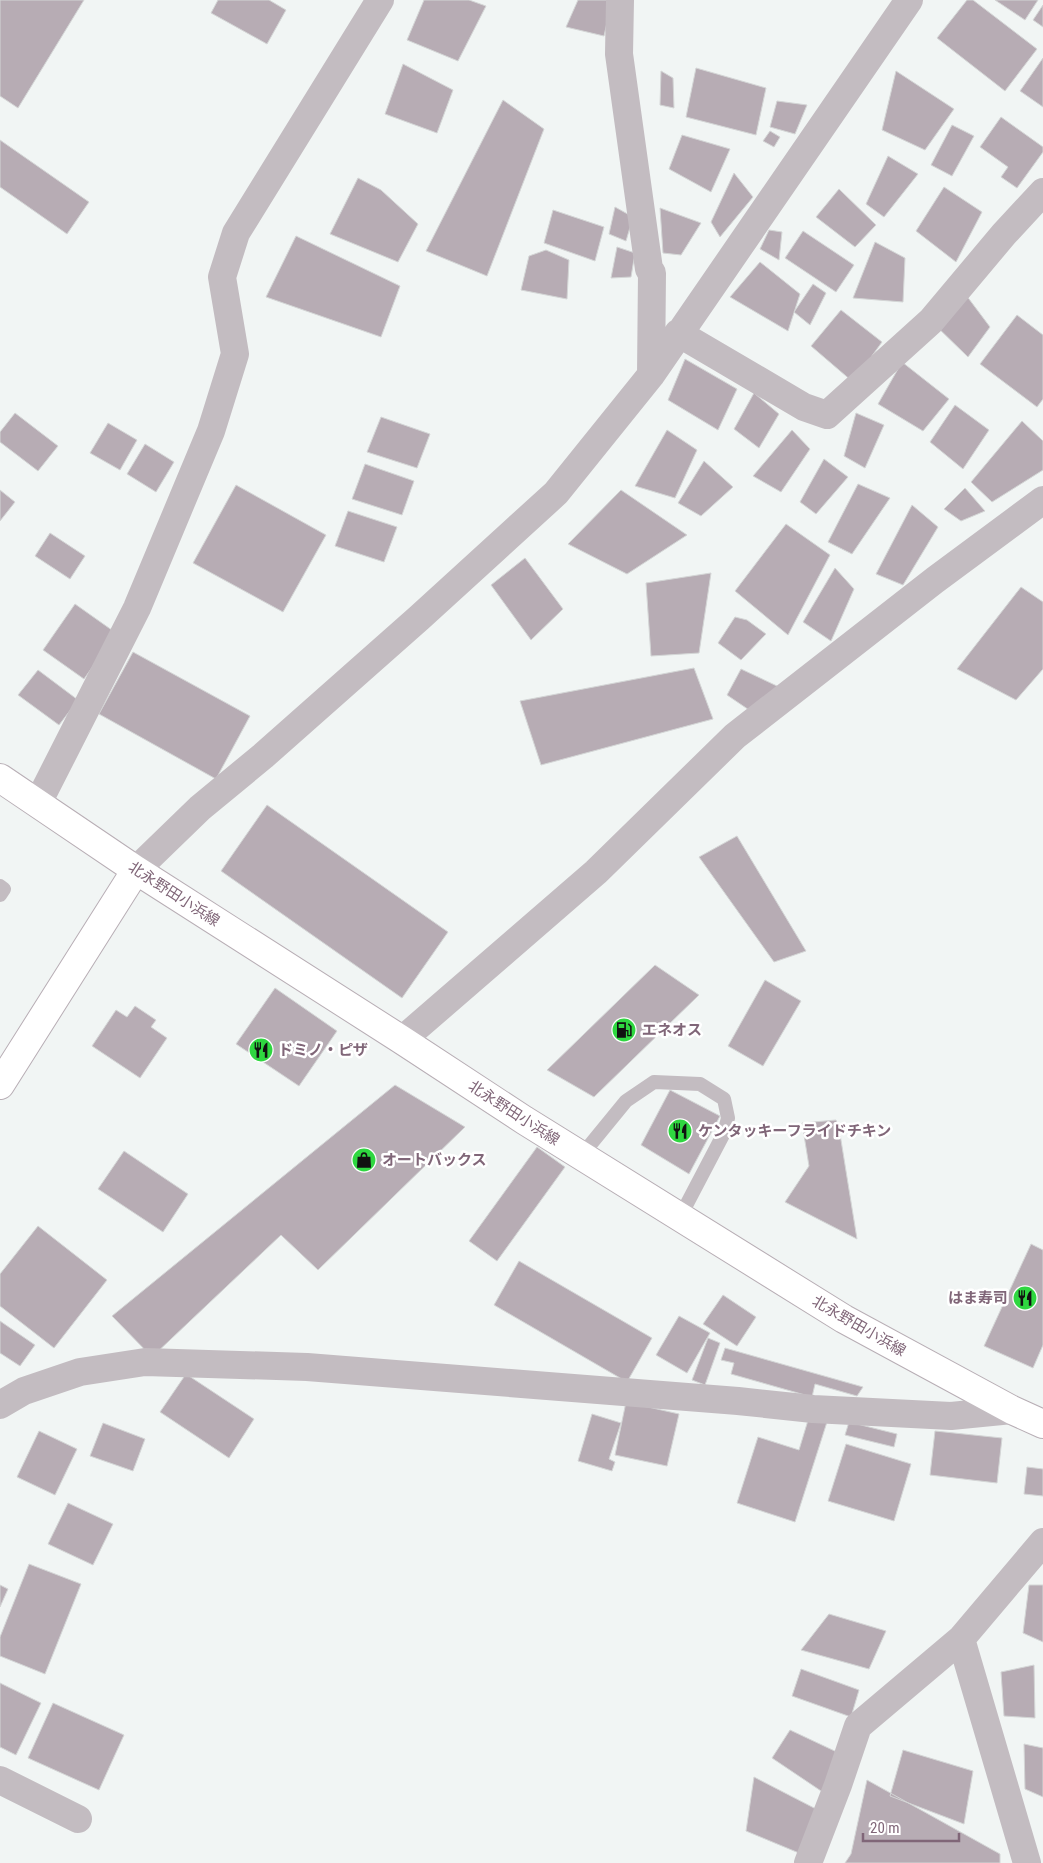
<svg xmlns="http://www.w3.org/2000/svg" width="1043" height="1863" viewBox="0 0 1043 1863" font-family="'Roboto Condensed','Noto Sans JP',sans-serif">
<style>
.building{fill:#b7acb4;stroke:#d4d6d6}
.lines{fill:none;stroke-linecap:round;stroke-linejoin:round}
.secondary-casing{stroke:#b8aeb5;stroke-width:30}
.lane{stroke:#c3bcc1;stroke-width:14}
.street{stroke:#c3bcc1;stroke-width:28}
.secondary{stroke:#fff;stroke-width:28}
.labels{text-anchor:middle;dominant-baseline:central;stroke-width:5;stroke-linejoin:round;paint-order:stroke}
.street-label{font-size:15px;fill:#806678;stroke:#fff}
.poi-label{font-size:15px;font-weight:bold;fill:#806678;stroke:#fff;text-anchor:start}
</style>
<rect width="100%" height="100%" fill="#f1f5f4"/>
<path class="building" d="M 0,0 L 84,0 L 18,108 L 0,96 Z
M 218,0 L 269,0 L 286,10 L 267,44 L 211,13 Z
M 424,0 L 469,0 L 486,6 L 458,61 L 407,40 Z
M 578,0 L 612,0 L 604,36 L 566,27 Z
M 967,0 L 973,0 L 1037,49 L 1005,91 L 937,38 Z
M 995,0 L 1038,0 L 1025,20 Z
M 1043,5 L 1043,27 L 1033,20 Z
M 1043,58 L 1043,107 L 1020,91 Z
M 403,64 L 453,90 L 437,133 L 385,114 Z
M 696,68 L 766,88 L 756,135 L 686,117 Z
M 661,71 L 673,78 L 674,108 L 660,105 Z
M 896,71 L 954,109 L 925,150 L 882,130 Z
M 503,100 L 544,129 L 487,276 L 426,251 Z
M 777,101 L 807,105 L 795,134 L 770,127 Z
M 1001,117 L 1043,147 L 1043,152 L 1017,188 L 1001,177 L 1008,167 L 980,147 Z
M 952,125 L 974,136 L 952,176 L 931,165 Z
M 770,131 L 780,137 L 774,147 L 763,141 Z
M 682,135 L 730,149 L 711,192 L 669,169 Z
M 0,140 L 89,202 L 67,234 L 0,187 Z
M 888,156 L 918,174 L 884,217 L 866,204 Z
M 734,173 L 753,197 L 720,237 L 711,222 Z
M 358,178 L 381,190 L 418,224 L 398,262 L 330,234 Z
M 944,187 L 982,212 L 956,262 L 916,231 Z
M 839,189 L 876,225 L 855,247 L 816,217 Z
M 615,207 L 633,217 L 626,241 L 609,234 Z
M 660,208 L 701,223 L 681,255 L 663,253 Z
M 553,210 L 604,227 L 595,261 L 544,243 Z
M 769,230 L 782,232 L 779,260 L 760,249 Z
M 803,231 L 854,265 L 836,292 L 785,258 Z
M 296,236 L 400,286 L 381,337 L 266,297 Z
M 875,242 L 905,258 L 903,302 L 853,298 Z
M 617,247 L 635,253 L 631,277 L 611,278 Z
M 546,250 L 569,260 L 567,299 L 521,290 L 529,256 Z
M 760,262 L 800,294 L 788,331 L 730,297 Z
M 813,284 L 826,293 L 810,325 L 794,312 Z
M 963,291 L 990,327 L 968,357 L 931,321 Z
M 841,310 L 882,342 L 853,382 L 811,346 Z
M 1017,315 L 1043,335 L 1043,399 L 1037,407 L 980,364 Z
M 685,359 L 737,389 L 718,430 L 668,400 Z
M 902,362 L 949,399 L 923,431 L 878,404 Z
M 754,393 L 779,414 L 759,448 L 734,429 Z
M 955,405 L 989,430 L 963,469 L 930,442 Z
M 15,413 L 58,446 L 38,471 L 0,442 L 0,432 Z
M 856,413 L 884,425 L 865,468 L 844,456 Z
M 381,417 L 430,434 L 417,468 L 367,452 Z
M 1022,421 L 1043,441 L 1043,470 L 992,502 L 971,482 Z
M 108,423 L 137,440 L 120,470 L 90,453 Z
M 667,430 L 697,450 L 675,498 L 635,486 Z
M 792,430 L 810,449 L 781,492 L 753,476 Z
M 145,444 L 174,462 L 156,492 L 127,474 Z
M 824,459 L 848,477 L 816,514 L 800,502 Z
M 704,461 L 733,487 L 701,516 L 678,503 Z
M 365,464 L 414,481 L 402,515 L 352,499 Z
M 858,484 L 890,498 L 852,554 L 828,542 Z
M 236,485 L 326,535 L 283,612 L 193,563 Z
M 965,488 L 985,511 L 961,521 L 944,509 Z
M 0,490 L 15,502 L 0,521 Z
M 621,490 L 687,535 L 627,574 L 568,544 Z
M 912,505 L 938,527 L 903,585 L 876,574 Z
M 348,511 L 397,527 L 384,562 L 335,546 Z
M 786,524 L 830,555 L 788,635 L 735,591 Z
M 50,533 L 85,556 L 70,579 L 35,556 Z
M 525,558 L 563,609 L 531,640 L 491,585 Z
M 835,568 L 854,589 L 831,641 L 803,622 Z
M 711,573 L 699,653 L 651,656 L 646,583 Z
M 1021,587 L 1043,602 L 1043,669 L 1016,700 L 957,669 Z
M 75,604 L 116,633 L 84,679 L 43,650 Z
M 735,617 L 747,620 L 766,634 L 741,660 L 718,643 Z
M 133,652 L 250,716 L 216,779 L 99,714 Z
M 694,668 L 713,719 L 541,765 L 520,701 Z
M 741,669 L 777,686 L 755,714 L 727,695 Z
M 38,670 L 78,700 L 59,725 L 18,695 Z
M 267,805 L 448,932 L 402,998 L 221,871 Z
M 737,836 L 806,951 L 774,962 L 699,857 Z
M 655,965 L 699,995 L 594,1097 L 547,1070 Z
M 765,980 L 801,1001 L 763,1066 L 728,1046 Z
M 275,988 L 337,1031 L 299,1086 L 236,1044 Z
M 135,1006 L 156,1020 L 151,1027 L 167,1038 L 140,1078 L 92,1046 L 116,1010 L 127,1017 Z
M 395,1085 L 465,1127 L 318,1270 L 281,1235 L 152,1357 L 112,1316 Z
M 670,1090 L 720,1116 L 689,1174 L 641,1145 Z
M 836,1120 L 840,1134 L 857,1239 L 785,1202 L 809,1166 L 802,1123 Z
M 537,1147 L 565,1167 L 497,1261 L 469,1241 Z
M 124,1151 L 188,1194 L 163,1232 L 98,1189 Z
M 38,1226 L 107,1280 L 54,1348 L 0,1306 L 0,1274 Z
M 1031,1244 L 1043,1250 L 1043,1345 L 1033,1368 L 984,1346 Z
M 519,1261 L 652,1338 L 627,1382 L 494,1305 Z
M 723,1295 L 756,1317 L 737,1346 L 703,1324 Z
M 679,1316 L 710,1333 L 687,1373 L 656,1355 Z
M 0,1321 L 35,1345 L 20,1366 L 0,1353 Z
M 708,1338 L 720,1343 L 705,1385 L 692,1380 Z
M 725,1348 L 863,1387 L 857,1396 L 815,1384 L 812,1397 L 731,1374 L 734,1363 L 721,1360 Z
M 186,1374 L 254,1419 L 229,1458 L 160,1412 Z
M 626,1402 L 679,1414 L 667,1466 L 615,1455 Z
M 592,1414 L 621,1423 L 609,1459 L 615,1462 L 612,1471 L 578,1461 Z
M 809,1417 L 827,1422 L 795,1522 L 737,1503 L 758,1437 L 799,1450 Z
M 849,1422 L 897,1434 L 894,1447 L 845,1435 Z
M 103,1423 L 145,1439 L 133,1471 L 90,1456 Z
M 39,1431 L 77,1449 L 55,1495 L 17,1477 Z
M 935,1431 L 1002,1438 L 997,1483 L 930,1475 Z
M 846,1444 L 911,1464 L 894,1521 L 828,1501 Z
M 1027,1467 L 1043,1469 L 1043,1496 L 1024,1494 Z
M 68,1503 L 113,1524 L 93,1565 L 48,1544 Z
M 29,1564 L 81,1584 L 45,1674 L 0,1656 L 0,1637 Z
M 0,1585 L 8,1589 L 0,1607 Z
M 1029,1585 L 1043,1585 L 1043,1642 L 1023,1633 Z
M 829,1614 L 886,1631 L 869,1669 L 801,1650 Z
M 1034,1665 L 1035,1718 L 1004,1716 L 1001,1672 Z
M 801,1669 L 859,1690 L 851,1717 L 792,1696 Z
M 0,1683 L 41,1703 L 16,1755 L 0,1747 Z
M 53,1703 L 124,1735 L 99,1790 L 28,1758 Z
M 790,1730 L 841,1754 L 833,1799 L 772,1758 Z
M 1024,1744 L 1043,1748 L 1043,1797 L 1025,1789 Z
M 903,1750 L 973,1771 L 964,1824 L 890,1796 Z
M 754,1777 L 816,1809 L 811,1858 L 746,1831 Z
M 867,1780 L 1000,1854 L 1000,1863 L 845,1863 L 851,1854 Z"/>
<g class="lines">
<defs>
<path id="secondary" d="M 0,778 L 136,870 L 402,1040 L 524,1120 L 844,1319 L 1012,1410 L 1043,1424
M 0,1085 L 136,870"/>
</defs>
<use href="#secondary" class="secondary-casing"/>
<path class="lane" d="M 0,886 L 4,889 L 0,895
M 581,1156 L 626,1101 L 654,1082 L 700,1084 L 724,1099 L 728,1118 L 724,1133 L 680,1217"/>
<path class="street" d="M 620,0 L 619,54 L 649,269 L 652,273 L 651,375
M 678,333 L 804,407 L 827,415 L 931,321 L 1004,234 L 1043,192
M 38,803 L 137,608 L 211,431 L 235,354 L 222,277 L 236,233 L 380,0
M 136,870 L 200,808 L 263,756 L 419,618 L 556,493 L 651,375 L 909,0
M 402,1040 L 596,872 L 735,736 L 935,580 L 1043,500
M 0,1405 L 24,1391 L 80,1372 L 145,1362 L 307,1367 L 738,1401 L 813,1409 L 951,1416 L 1012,1410
M 0,1780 L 78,1819
M 808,1863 L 838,1785 L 858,1726 L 961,1639
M 1027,1863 L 961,1639 L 1043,1542"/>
<use href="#secondary" class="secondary"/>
</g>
<defs>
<symbol id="fuel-disc" viewBox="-11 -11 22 22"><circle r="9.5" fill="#2fd740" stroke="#fff"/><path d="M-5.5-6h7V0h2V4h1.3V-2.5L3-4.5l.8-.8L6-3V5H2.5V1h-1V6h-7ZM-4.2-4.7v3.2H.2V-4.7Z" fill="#111"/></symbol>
<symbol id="restaurant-disc" viewBox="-11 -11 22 22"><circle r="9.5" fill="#2fd740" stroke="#fff"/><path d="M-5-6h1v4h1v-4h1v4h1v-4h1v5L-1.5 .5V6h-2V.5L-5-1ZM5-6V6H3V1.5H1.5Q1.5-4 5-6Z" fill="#111"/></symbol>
<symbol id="shop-disc" viewBox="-11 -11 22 22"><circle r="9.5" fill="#2fd740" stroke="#fff"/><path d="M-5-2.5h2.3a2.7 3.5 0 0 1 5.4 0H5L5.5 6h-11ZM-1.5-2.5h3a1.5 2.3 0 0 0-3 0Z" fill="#111"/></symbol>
</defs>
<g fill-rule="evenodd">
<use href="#fuel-disc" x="610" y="1016" width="28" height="28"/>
<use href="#restaurant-disc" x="247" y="1036" width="28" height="28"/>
<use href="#restaurant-disc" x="666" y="1117" width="28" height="28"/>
<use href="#shop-disc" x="350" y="1146" width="28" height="28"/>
<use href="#restaurant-disc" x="1011" y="1284" width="28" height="28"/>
</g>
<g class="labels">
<g class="street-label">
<text transform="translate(174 894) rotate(33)">北永野田小浜線</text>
<text transform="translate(514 1113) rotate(33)">北永野田小浜線</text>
<text transform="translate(859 1326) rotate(30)">北永野田小浜線</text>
</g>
<g class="poi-label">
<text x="642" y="1030">エネオス</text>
<text x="278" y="1050">ドミノ・ピザ</text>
<text x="698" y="1131">ケンタッキーフライドチキン</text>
<text x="382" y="1160">オートバックス</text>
<text x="1008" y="1298" text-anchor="end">はま寿司</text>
</g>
</g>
<path d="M863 1833v8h96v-8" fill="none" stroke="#806678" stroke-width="2.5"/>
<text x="870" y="1833" font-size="15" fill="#806678" stroke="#ffffff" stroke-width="4" paint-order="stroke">20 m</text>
</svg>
